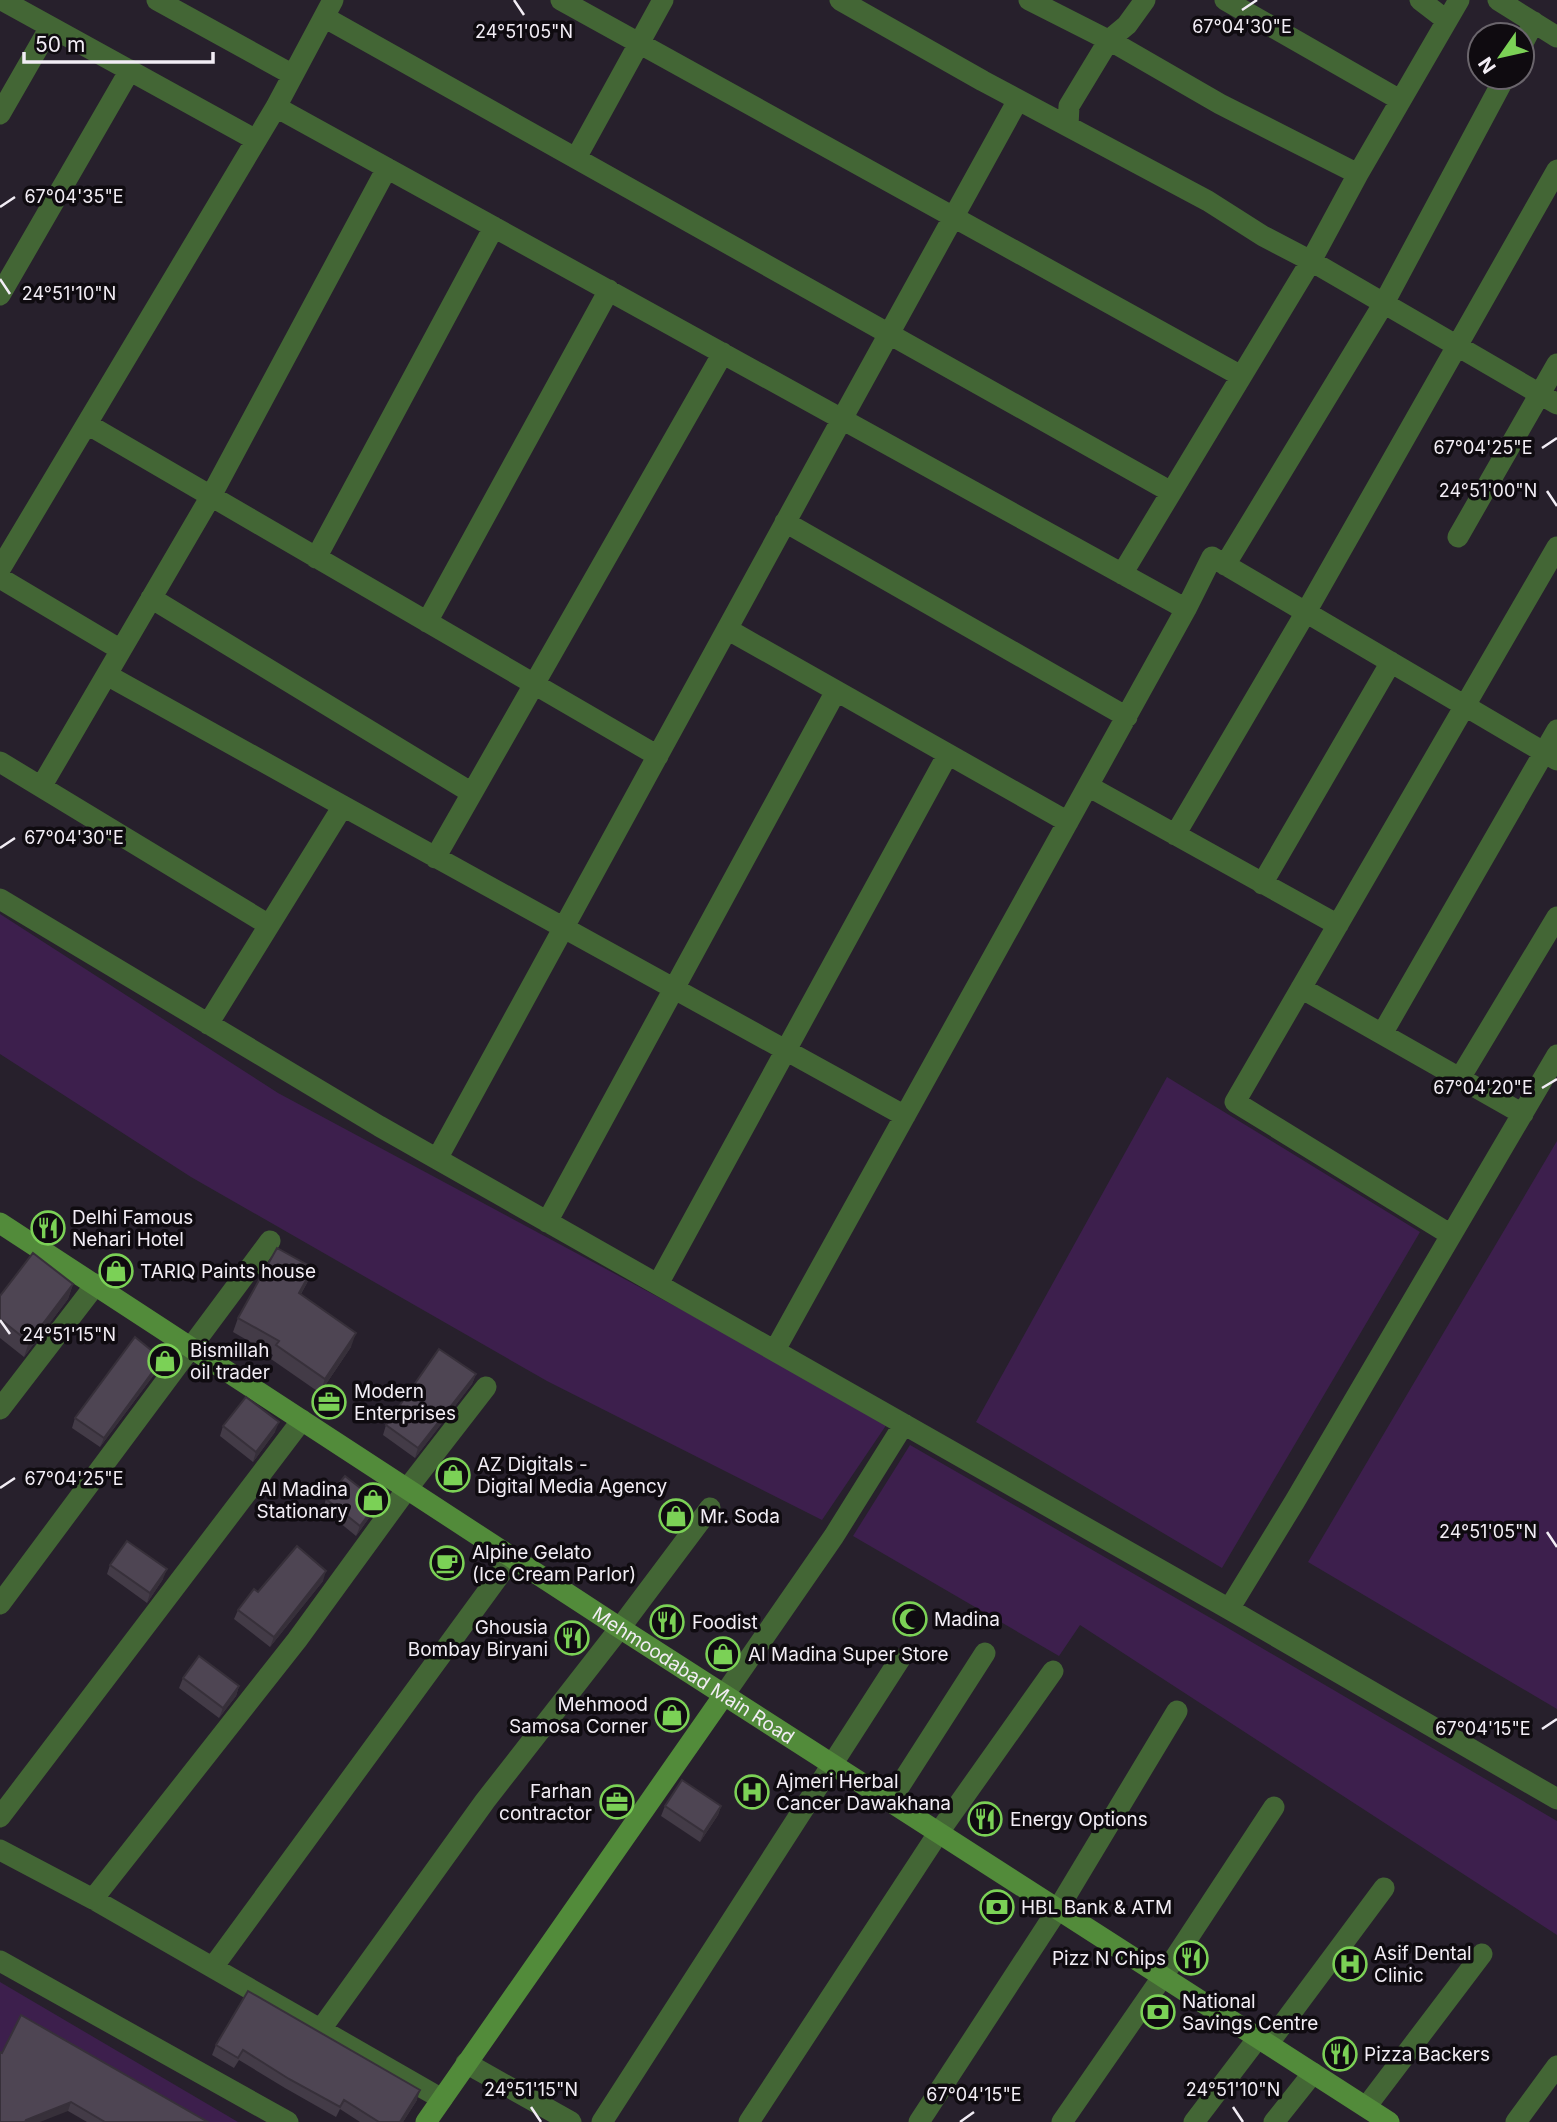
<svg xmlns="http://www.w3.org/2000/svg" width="1557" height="2122" viewBox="0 0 1557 2122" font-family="Inter,sans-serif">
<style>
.green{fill:#3d1f4d}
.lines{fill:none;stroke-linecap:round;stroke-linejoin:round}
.street{stroke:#436635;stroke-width:21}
.secondary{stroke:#528b3a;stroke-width:21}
.wall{fill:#433b47}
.shaded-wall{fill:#37303a}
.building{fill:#4e4553;stroke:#37303a;stroke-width:2}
.ticks{fill:none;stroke:#f2edf5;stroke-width:2.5}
.labels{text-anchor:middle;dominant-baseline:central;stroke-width:7;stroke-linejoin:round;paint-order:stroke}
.poi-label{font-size:19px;fill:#f2edf5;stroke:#0f0b10;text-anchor:start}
.street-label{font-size:19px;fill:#f2edf5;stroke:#0f0b10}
.ticks-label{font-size:18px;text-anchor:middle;fill:#f2edf5;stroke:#0f0b10;stroke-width:7;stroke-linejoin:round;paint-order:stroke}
</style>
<rect width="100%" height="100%" fill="#27202c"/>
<path class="green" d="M 0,914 L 278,1093 L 889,1421 L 822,1520 L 547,1381 L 191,1177 L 0,1054 Z
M 1167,1077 L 1420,1232 L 1222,1568 L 976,1422 Z
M 1557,1141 L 1557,1709 L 1308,1562 Z
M 910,1445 L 1221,1624 L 1557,1821 L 1557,1935 L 1080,1625 L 1059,1656 L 853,1536 Z
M 0,1982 L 238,2122 L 191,2122 L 0,2060 Z"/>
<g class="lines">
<path class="street" d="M 2,0 L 256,140
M 157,0 L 293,75
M 561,0 L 1241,376
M 840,0 L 983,81 L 1208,201 L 1263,236 L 1311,261 L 1557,404
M 1029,0 L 1116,44 L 1220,104 L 1358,174
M 1225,0 L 1400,100
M 1420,0 L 1446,20
M 1498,0 L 1557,37
M 324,17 L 1171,492
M 1522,45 L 1534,22
M 276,107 L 1186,609
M 0,114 L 50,27
M 1068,126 L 1069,106 L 1109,40 L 1127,25 L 1145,0
M 576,158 L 663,0
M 0,295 L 130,70
M 87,424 L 658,756
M 785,522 L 1127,717
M 1458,537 L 1557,364
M 316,558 L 494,227
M 1225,565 L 1384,303 L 1505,77
M 0,569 L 276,107 L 333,0
M 1122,574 L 1311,261 L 1358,174 L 1459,0
M 0,578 L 121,650
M 151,598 L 472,793
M 427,622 L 609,290
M 727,629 L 1068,822
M 107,675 L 343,806
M 0,762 L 269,925
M 1088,786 L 1338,925
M 41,787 L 211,496 L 387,168
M 1175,835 L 1306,612 L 1557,170
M 435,858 L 723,353
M 1262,884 L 1391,662
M 0,899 L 379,1126 L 1229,1609 L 1557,1799
M 1301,988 L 1523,1114
M 208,1024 L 343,806 L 905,1116
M 1382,1034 L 1557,730
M 1460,1078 L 1557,917
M 437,1159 L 842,419 L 1018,100
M 547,1222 L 836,691
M 1451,1235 L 1235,1102 L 1557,547
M 658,1284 L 948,754
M 775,1350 L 1186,609 L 1212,557 L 1557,760
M 0,1409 L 96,1284
M 0,1604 L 270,1241
M 1229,1609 L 1295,1501 L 1557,1055
M 724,1695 L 834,1536 L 904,1424
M 890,1801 L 985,1653
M 0,1817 L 302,1420
M 0,1850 L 93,1899 L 442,2099
M 93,1899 L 297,1640 L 407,1489 L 486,1387
M 0,1961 L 288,2122
M 213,1967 L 512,1558
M 321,2029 L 485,1801 L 620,1628 L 710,1508
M 1268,2044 L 1384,1888
M 466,2063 L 571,2122
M 1366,2107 L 1482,1954
M 602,2122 L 900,1659
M 749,2122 L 939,1832 L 1053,1671
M 919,2122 L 1058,1909 L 1177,1711
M 1062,2122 L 1163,1976 L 1274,1807
M 1194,2122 L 1258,2038
M 1274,2122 L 1313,2073
M 1516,2122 L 1557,2066"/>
<g class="secondary">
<path id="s1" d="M 0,1223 L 620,1628 L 1389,2122"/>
<path d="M 426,2122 L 724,1695"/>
</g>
</g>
<path class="wall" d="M 313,1268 L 307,1283 L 301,1294 L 351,1347 L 320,1393 L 271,1359 L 273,1355 L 233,1332 L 238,1318 Z
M 73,1284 L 68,1299 L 24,1357 L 0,1338 L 0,1296 Z
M 162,1359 L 159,1368 L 100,1447 L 72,1428 L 75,1418 Z
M 476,1374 L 472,1384 L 415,1458 L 383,1435 L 386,1425 Z
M 223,1426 L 275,1432 L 253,1462 L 220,1436 Z
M 326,1499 L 374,1511 L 356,1536 L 323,1509 Z
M 110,1565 L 163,1579 L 147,1603 L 107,1574 Z
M 323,1581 L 270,1647 L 234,1619 L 238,1610 L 258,1592 Z
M 183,1678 L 239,1686 L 236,1696 L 219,1718 L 179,1688 Z
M 665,1806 L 721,1806 L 718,1815 L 700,1842 L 661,1816 Z
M 248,1991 L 417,2100 L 403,2122 L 360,2122 L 340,2109 L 336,2117 L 285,2088 L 239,2060 L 234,2068 L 212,2055 L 216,2045 Z
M 0,2052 L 208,2122 L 87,2122 L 68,2111 Z"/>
<path class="shaded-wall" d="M 313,1268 L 307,1283 L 293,1307 L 299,1293 Z
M 73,1284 L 68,1299 L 24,1357 L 29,1342 Z
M 356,1333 L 351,1347 L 320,1393 L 325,1379 Z
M 162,1359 L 159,1368 L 100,1447 L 104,1438 Z
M 476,1374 L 472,1384 L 415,1458 L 418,1448 Z
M 279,1422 L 275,1432 L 253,1462 L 256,1452 Z
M 378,1502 L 374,1511 L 356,1536 L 360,1526 Z
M 167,1569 L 163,1579 L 147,1603 L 150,1593 Z
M 326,1571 L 323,1581 L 270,1647 L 274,1637 Z
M 239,1686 L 236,1696 L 219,1718 L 223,1708 Z
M 721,1806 L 718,1815 L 700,1842 L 704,1832 Z
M 420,2090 L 417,2100 L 403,2122 L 400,2122 Z
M 71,2102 L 68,2111 L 40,2122 L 25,2122 L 26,2120 Z"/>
<path class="building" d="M 277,1248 L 313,1268 L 299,1293 L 356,1333 L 325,1379 L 276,1345 L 279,1341 L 238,1318 Z
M 33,1253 L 73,1284 L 29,1342 L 0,1319 L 0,1296 Z
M 135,1337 L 162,1359 L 104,1438 L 75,1418 Z
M 439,1349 L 476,1374 L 418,1448 L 386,1425 Z
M 246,1397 L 279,1422 L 256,1452 L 223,1426 Z
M 345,1476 L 378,1502 L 360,1526 L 326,1499 Z
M 127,1541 L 167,1569 L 150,1593 L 110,1565 Z
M 297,1546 L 326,1571 L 274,1637 L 238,1610 L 254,1589 L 258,1592 Z
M 199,1656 L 239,1686 L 223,1708 L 183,1678 Z
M 682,1780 L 721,1806 L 704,1832 L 665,1806 Z
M 248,1991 L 420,2090 L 400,2122 L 379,2122 L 344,2100 L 340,2107 L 289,2079 L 243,2050 L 238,2058 L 216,2045 Z
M 21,2015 L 208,2122 L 105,2122 L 71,2102 L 26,2120 L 25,2122 L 0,2122 L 0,2052 L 2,2053 Z"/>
<path class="ticks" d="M 514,0 L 524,15M 1242,10 L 1257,0M 0,207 L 15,197M 0,279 L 10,294M 1542,448 L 1557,438M 1547,491 L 1557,506M 0,848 L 15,838M 1542,1088 L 1557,1079M 0,1320 L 10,1334M 0,1488 L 15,1478M 1547,1532 L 1557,1547M 1542,1729 L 1557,1719M 531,2107 L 541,2122M 1233,2107 L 1243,2122M 960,2122 L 974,2112"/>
<defs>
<symbol id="restaurant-ring" viewBox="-11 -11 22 22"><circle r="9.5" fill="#0f0b10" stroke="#7bd156" stroke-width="1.5"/><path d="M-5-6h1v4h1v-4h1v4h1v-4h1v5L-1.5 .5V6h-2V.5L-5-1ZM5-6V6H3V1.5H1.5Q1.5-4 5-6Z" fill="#7bd156"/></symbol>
<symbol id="shop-ring" viewBox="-11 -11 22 22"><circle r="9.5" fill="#0f0b10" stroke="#7bd156" stroke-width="1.5"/><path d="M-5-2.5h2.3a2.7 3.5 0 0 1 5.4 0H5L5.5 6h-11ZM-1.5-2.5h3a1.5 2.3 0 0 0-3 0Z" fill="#7bd156"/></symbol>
<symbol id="office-ring" viewBox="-11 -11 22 22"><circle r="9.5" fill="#0f0b10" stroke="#7bd156" stroke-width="1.5"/><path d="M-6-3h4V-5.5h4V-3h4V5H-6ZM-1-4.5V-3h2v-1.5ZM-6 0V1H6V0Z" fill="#7bd156"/></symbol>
<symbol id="cafe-ring" viewBox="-11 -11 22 22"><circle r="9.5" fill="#0f0b10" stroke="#7bd156" stroke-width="1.5"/><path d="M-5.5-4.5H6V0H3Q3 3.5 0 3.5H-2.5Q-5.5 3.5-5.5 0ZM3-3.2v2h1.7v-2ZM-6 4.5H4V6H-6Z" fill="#7bd156"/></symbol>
<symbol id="mosque-ring" viewBox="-11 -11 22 22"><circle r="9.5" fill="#0f0b10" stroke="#7bd156" stroke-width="1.5"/><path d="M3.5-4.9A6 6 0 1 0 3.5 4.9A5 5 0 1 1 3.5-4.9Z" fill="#7bd156"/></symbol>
<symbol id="hospital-ring" viewBox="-11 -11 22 22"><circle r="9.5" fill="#0f0b10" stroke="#7bd156" stroke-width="1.5"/><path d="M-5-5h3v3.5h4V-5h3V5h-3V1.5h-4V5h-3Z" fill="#7bd156"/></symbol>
<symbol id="bank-ring" viewBox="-11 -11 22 22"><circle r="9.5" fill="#0f0b10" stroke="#7bd156" stroke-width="1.5"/><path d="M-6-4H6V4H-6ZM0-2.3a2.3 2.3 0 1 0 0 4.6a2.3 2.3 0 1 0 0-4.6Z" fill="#7bd156"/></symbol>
</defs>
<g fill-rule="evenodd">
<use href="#restaurant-ring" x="29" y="1209" width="38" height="38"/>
<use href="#shop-ring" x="97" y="1252" width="38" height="38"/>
<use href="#shop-ring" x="146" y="1342" width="38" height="38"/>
<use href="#office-ring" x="310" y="1383" width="38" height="38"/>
<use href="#shop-ring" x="434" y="1456" width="38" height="38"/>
<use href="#shop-ring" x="354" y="1481" width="38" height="38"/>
<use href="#shop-ring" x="657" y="1497" width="38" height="38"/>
<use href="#cafe-ring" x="428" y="1544" width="38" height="38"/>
<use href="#mosque-ring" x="891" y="1600" width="38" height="38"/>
<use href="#restaurant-ring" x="648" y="1603" width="38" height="38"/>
<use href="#restaurant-ring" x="553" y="1619" width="38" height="38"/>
<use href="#shop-ring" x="704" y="1635" width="38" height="38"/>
<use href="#shop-ring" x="653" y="1696" width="38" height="38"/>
<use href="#hospital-ring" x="733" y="1773" width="38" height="38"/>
<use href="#office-ring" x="598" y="1783" width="38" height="38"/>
<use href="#restaurant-ring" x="966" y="1800" width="38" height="38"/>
<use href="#bank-ring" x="978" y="1888" width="38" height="38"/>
<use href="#restaurant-ring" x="1172" y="1939" width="38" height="38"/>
<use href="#hospital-ring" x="1331" y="1945" width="38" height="38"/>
<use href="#bank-ring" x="1139" y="1993" width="38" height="38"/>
<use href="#restaurant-ring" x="1321" y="2035" width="38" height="38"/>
</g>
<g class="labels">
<g class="poi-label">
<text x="72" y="1217">Delhi Famous<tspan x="72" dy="22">Nehari Hotel</tspan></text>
<text x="140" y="1271">TARIQ Paints house</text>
<text x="190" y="1350">Bismillah<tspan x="190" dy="22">oil trader</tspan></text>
<text x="354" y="1391">Modern<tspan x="354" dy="22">Enterprises</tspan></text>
<text x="477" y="1464">AZ Digitals -<tspan x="477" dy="22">Digital Media Agency</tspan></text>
<text x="348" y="1489" text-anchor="end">Al Madina<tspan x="348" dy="22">Stationary</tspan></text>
<text x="700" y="1516">Mr. Soda</text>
<text x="472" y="1552">Alpine Gelato<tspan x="472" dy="22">(Ice Cream Parlor)</tspan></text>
<text x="934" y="1619">Madina</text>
<text x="692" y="1622">Foodist</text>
<text x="548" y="1627" text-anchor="end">Ghousia<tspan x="548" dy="22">Bombay Biryani</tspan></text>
<text x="748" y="1654">Al Madina Super Store</text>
<text x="648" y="1704" text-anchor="end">Mehmood<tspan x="648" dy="22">Samosa Corner</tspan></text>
<text x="776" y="1781">Ajmeri Herbal<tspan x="776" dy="22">Cancer Dawakhana</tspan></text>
<text x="592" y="1791" text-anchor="end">Farhan<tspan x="592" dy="22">contractor</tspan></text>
<text x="1010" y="1819">Energy Options</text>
<text x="1021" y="1907">HBL Bank &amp; ATM</text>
<text x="1374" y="1953">Asif Dental<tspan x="1374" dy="22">Clinic</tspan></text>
<text x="1166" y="1958" text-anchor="end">Pizz N Chips</text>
<text x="1182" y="2001">National<tspan x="1182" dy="22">Savings Centre</tspan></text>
<text x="1364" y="2054">Pizza Backers</text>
</g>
<g class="street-label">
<text stroke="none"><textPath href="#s1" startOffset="828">Mehmoodabad Main Road</textPath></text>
</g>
</g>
<g class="ticks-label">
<text x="1242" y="33">67°04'30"E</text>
<text x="524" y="38">24°51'05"N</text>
<text x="74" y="203">67°04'35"E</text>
<text x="69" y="300">24°51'10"N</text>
<text x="1483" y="454">67°04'25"E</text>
<text x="1488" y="497">24°51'00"N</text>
<text x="74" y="844">67°04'30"E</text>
<text x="1483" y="1094">67°04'20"E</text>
<text x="69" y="1341">24°51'15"N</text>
<text x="74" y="1485">67°04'25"E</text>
<text x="1488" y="1538">24°51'05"N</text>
<text x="1483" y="1735">67°04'15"E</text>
<text x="531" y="2096">24°51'15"N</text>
<text x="1233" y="2096">24°51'10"N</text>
<text x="974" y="2101">67°04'15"E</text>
</g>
<g transform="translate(1501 56) rotate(236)"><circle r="33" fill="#0f0b10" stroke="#6a656c" stroke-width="2"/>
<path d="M0-5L12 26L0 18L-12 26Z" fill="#7bd156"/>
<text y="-10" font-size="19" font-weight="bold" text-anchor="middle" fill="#f2edf5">N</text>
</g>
<path d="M24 52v10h189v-10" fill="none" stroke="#f2edf5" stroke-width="3.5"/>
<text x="35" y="52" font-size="21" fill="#f2edf5" stroke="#0f0b10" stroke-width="5" paint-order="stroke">50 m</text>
</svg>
